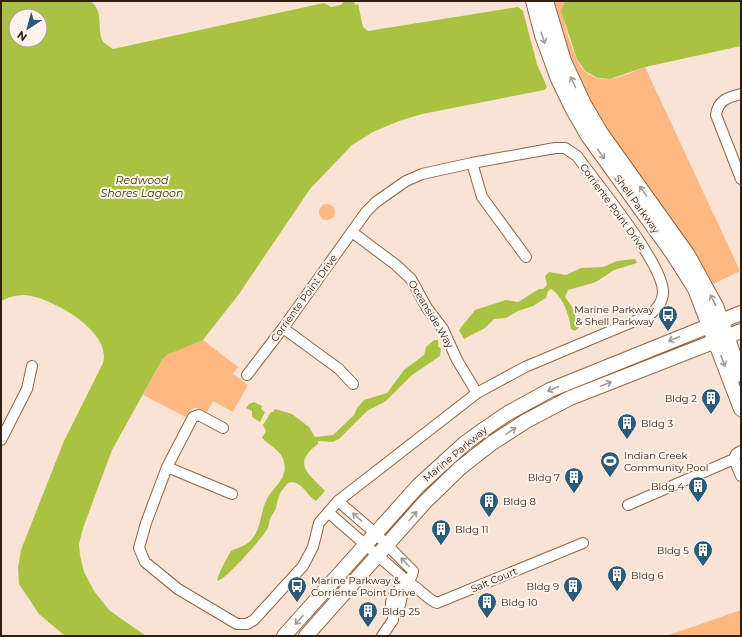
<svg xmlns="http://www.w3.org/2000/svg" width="742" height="637" viewBox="0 0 742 637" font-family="Montserrat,sans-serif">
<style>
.green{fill:#fdb881}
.water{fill:#aac242;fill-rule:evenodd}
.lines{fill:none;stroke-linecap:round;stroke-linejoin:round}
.street-casing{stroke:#926542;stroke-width:12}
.secondary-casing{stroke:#926542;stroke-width:16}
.street{stroke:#fff;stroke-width:10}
.secondary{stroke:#fff;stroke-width:14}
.oneway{stroke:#a29a93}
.labels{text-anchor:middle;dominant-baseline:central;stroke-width:4;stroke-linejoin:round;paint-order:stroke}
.street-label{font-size:10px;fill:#301e0f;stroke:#fdf3eb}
.poi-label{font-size:10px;fill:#301e0f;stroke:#fdf3eb;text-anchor:start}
.water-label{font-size:11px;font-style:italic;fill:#37400c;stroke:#fdf3eb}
</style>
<rect width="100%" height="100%" fill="#f8e3d4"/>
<path class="green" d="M 553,1 L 565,1 C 557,11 574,57 582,68 C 585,73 592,76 597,78 C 612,83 631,72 645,67 L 740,271 L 713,284 L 693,249 L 609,132 L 593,106 L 576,74 Z
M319 212a8 8 0 1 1 16 0a8 8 0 1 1-16 0Z
M 203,340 L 238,367 L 233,374 L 248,385 L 233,412 L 213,401 L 207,412 C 196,406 192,405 186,417 L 143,395 L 162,360 L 167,355 Z
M 741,610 L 741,636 L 666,636 Z"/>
<path class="water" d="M 1,1 L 90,1 C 105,12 96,27 103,42 L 113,49 L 324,3 L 331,7 L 341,5 L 344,1 L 354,1 L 355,5 L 358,4 L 363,27 L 368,31 L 518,7 L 523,11 L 537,64 L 547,87 L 544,90 L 422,114 L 399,121 L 373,132 L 352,145 L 310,189 L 239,294 L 203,340 L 167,355 L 162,360 L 112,450 L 83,528 L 79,544 L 80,555 L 84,572 L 94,591 L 109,610 L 146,636 L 65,636 L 39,614 L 19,584 L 18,568 L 21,550 L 64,441 L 103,363 C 113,332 51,297 25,295 C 16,295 9,297 1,301 ZM 16,16 L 40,16 L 40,40 L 16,40 Z
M 565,1 L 741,1 L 741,46 L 645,67 L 610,79 L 598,78 L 585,71 L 577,59 L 561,11 Z
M 635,259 L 637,263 L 614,270 L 596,282 L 568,290 L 565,297 L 572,307 L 579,327 L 575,331 L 571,329 C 570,316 562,295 551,289 L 548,291 L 546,298 L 533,306 L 518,311 L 506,318 L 494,319 L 485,328 L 464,339 L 459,330 L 475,310 L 506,300 L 518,302 L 539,289 L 543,289 L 547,285 L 545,276 L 549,272 L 566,275 L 581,268 L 603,267 L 617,261 Z
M 434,340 L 438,340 L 438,346 L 441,349 L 440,356 L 412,375 L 386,401 L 367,411 L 339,439 L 333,442 L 318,441 L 318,444 C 291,464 309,474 325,491 L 316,501 C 306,495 301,479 288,483 C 278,494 279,496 276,508 C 275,512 271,515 270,519 C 269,522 269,525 268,528 C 263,537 225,581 217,581 C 218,574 227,558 231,551 C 237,548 248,545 252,539 C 262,526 260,512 267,499 C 274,486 288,479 284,462 C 281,450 270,446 262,438 L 266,431 L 263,425 L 271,412 L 273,412 L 275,409 L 292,414 L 309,427 L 315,437 L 333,435 L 354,415 L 357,408 L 364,400 L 387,393 L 404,370 L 424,355 L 426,347 Z
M 254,402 L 262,406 L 261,409 L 265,412 L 260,422 L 252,417 L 252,411 L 246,408 L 249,404 Z"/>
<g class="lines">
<defs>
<path id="street" d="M 741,94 C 728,97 718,100 716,115 L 741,179
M 472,163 L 482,197 L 526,257
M 352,232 L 396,265 L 411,279 L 427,308 L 443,329 L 457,360 L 477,393
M 283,328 L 339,369 L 353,384
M 223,428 L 199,415 L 193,417 L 167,467 L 146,523 L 139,548 L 145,562 L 178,589 L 237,624 L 247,624 L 254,620 L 303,566 L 313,547 L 319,523 L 338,501 L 477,393 L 525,367 L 649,315 C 656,310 663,302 663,292 C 663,263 596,183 577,156 L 565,148 L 555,148 L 472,163 L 422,174 L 406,181 L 376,202 L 366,212 L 283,328 L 247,375
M 1,440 L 27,389 L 32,366
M 734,459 L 741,476
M 167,467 L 232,494
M 338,501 L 375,533 L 413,571 C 411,586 394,588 391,602 C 390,608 394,613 393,620 L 382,636
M 628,505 L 734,459 L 736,454 L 741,451
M 328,512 L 408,582 C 419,588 427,599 437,603 L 583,543
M 394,614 L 400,605 L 404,586"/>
<path id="secondary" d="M 533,1 L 542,35 L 558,79 L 572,108 L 588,136 L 673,254 L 695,289 L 741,409
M 546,1 L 564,61 L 584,104 L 601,133 L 688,255 L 716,306 L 741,375
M 284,636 L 418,486 L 464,444 L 483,430 L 508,413 L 550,390 L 741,313
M 306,636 L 425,502 L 460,468 L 492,443 L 526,421 L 570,398 L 741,331"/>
</defs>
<use href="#street" class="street-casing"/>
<use href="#secondary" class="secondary-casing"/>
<use href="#street" class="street"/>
<use href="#secondary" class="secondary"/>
</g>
<defs><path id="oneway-shaft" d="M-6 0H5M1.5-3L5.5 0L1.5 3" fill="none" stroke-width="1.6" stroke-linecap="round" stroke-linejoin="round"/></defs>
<g class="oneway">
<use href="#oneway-shaft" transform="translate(543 38) rotate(71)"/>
<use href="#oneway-shaft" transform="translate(573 82) rotate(-114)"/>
<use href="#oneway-shaft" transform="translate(601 154) rotate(54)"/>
<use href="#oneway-shaft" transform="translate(643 191) rotate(-126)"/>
<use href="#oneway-shaft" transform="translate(713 300) rotate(-117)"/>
<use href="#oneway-shaft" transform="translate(674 339) rotate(159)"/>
<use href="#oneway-shaft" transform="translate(723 361) rotate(69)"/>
<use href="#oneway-shaft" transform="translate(606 384) rotate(-22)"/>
<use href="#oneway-shaft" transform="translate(553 389) rotate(156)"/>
<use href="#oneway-shaft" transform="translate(511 431) rotate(-32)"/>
<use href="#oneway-shaft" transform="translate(413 516) rotate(-49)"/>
<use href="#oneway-shaft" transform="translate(357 517) rotate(-139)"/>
<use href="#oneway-shaft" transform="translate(405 562) rotate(-134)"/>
<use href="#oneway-shaft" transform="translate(299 620) rotate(132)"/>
</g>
<defs>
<symbol id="bus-pin" viewBox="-11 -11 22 30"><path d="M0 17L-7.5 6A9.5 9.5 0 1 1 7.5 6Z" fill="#2b5b7a" stroke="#fdf3eb"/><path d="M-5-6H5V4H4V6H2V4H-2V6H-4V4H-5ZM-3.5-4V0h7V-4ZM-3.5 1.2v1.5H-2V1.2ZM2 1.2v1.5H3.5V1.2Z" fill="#fff"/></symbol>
<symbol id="building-pin" viewBox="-11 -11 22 30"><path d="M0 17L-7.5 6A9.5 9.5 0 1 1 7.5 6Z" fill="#2b5b7a" stroke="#fdf3eb"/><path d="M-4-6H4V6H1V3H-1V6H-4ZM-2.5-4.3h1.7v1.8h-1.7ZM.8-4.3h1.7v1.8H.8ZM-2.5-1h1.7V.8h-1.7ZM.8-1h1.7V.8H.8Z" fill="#fff"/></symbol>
<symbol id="stadium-pin" viewBox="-11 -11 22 30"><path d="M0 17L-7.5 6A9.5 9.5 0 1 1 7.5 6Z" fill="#2b5b7a" stroke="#fdf3eb"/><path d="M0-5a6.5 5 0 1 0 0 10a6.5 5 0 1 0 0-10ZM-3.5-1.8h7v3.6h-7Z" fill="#fff"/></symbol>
</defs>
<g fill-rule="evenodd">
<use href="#bus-pin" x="657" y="304" width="22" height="30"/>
<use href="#building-pin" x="700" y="387" width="22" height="30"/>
<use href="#building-pin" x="616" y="412" width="22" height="30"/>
<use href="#stadium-pin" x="599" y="450" width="22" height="30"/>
<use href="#building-pin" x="563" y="466" width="22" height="30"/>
<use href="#building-pin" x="687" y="475" width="22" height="30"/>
<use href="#building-pin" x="478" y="490" width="22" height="30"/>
<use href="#building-pin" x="430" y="518" width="22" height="30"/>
<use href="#building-pin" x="692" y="539" width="22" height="30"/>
<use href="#building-pin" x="606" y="564" width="22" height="30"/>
<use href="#bus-pin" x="286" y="575" width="22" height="30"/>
<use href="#building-pin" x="562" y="575" width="22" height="30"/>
<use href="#building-pin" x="476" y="591" width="22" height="30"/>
<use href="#building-pin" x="357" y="600" width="22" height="30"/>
</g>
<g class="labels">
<g class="street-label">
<text transform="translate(637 204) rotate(54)">Shell Parkway</text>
<text transform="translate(613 207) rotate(54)">Corriente Point Drive</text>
<text transform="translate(304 298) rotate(-54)">Corriente Point Drive</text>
<text transform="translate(431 314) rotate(59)">Oceanside Way</text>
<text transform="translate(455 454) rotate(-40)">Marine Parkway</text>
<text transform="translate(494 580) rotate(-23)">Salt Court</text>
</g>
<g class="poi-label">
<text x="654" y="309" text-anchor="end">Marine Parkway<tspan x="654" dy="12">&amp; Shell Parkway</tspan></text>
<text x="697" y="398" text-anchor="end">Bldg 2</text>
<text x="641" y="423">Bldg 3</text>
<text x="624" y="455">Indian Creek<tspan x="624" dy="12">Community Pool</tspan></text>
<text x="560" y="477" text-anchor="end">Bldg 7</text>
<text x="684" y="486" text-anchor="end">Bldg 4</text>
<text x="503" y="501">Bldg 8</text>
<text x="455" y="529">Bldg 11</text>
<text x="689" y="550" text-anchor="end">Bldg 5</text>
<text x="631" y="575">Bldg 6</text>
<text x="311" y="580">Marine Parkway &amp;<tspan x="311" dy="12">Corriente Point Drive</tspan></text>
<text x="559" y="586" text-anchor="end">Bldg 9</text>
<text x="501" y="602">Bldg 10</text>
<text x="382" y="611">Bldg 25</text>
</g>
<g class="water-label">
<text x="142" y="180">Redwood<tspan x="142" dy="13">Shores Lagoon</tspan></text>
</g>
</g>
<rect width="742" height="637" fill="none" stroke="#301e0f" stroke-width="4"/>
<g transform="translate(28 28) rotate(216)"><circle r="19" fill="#fdf3eb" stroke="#ab9e93"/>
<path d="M0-3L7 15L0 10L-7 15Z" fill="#2b5b7a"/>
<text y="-6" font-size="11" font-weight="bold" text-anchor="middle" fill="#301e0f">N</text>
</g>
</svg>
